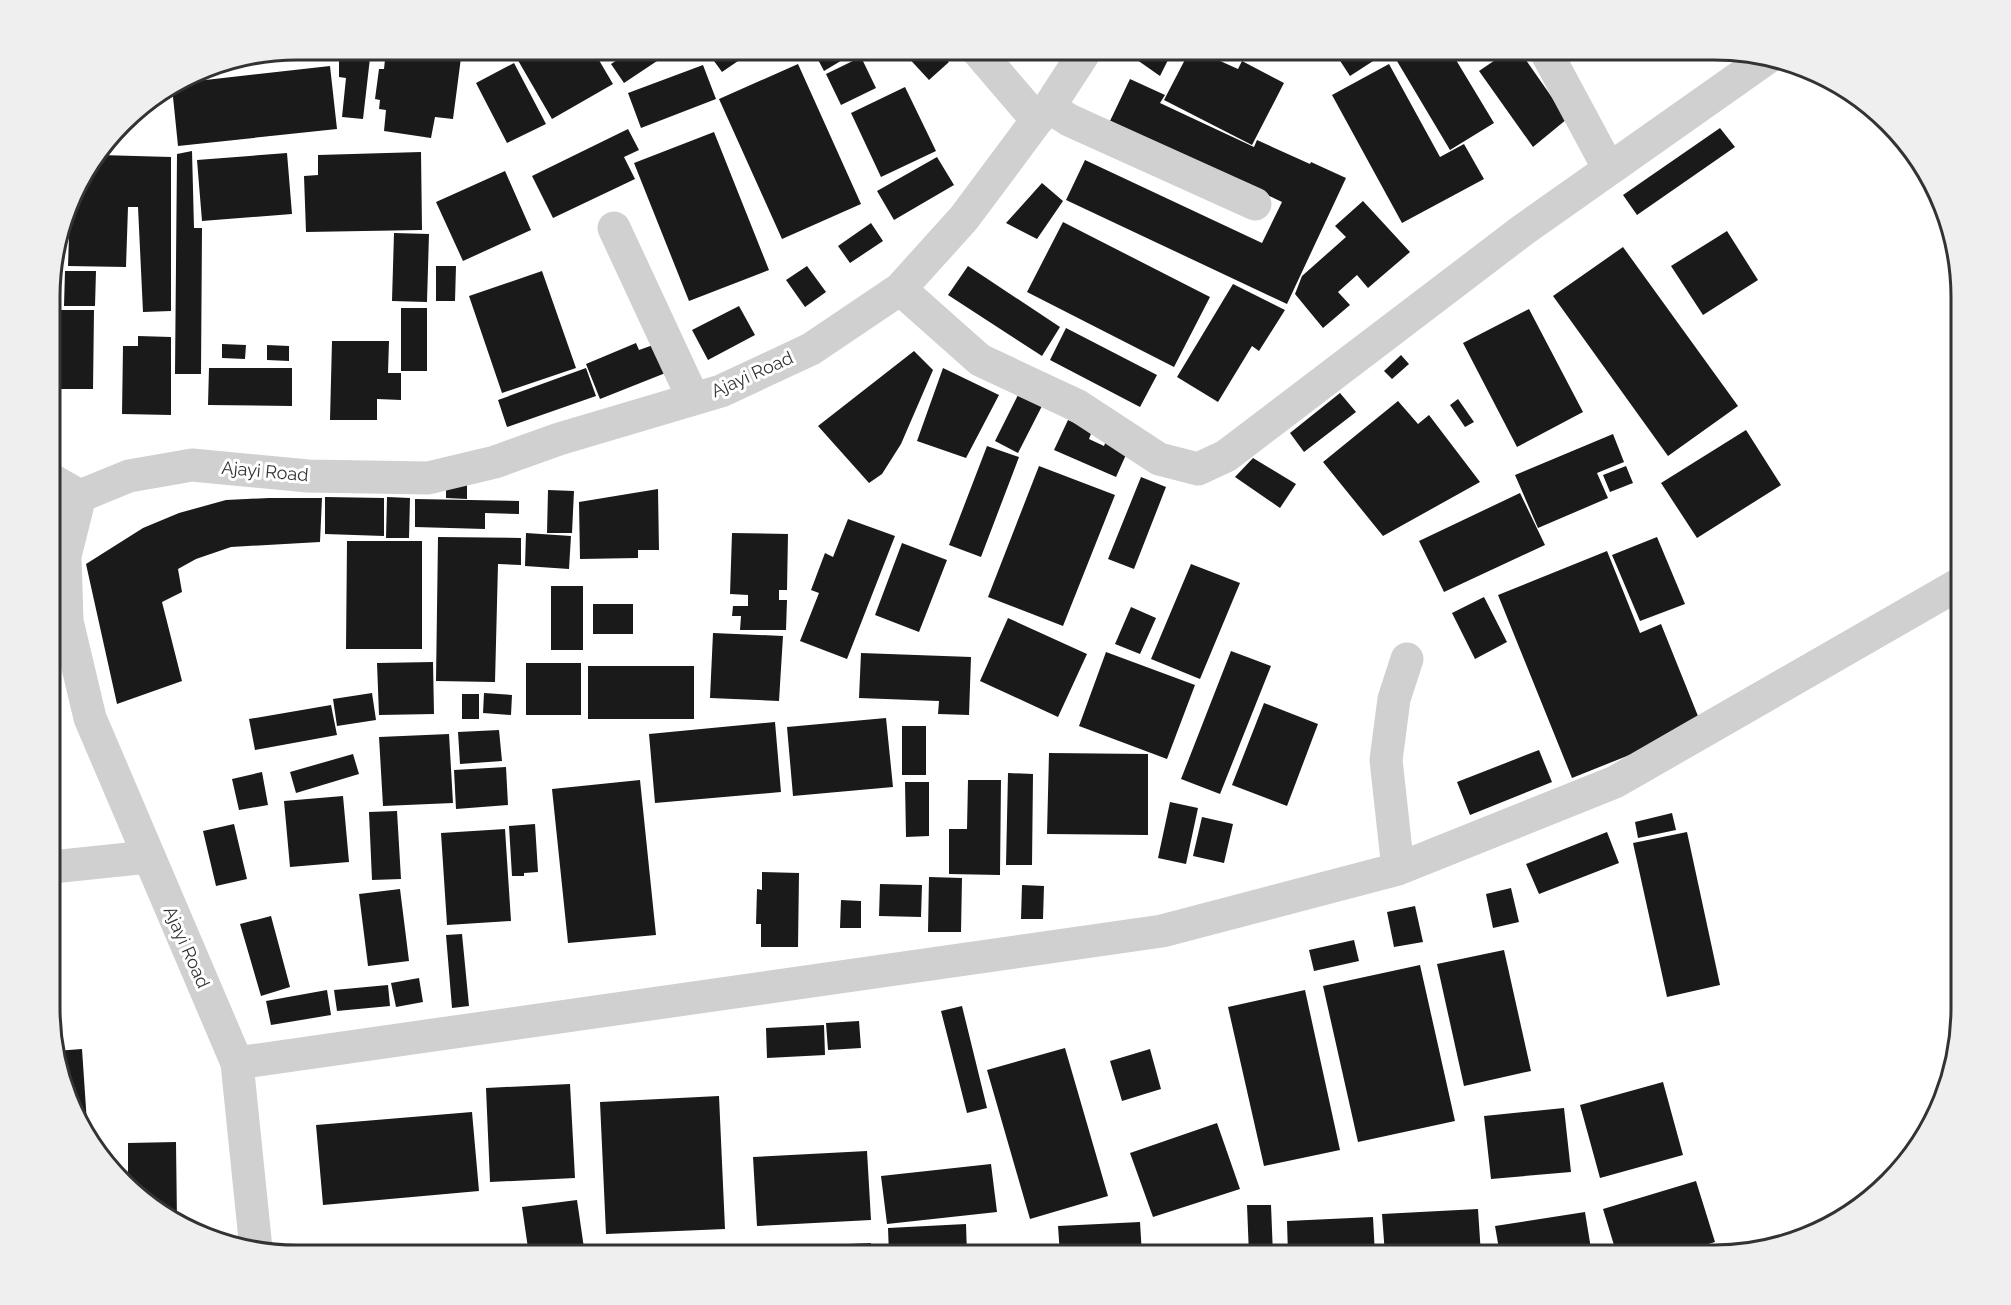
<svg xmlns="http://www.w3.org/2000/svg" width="2011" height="1305" viewBox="0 0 2011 1305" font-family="Raleway,sans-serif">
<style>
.building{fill:#1a1a1a}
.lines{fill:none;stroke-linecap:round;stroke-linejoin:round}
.minor{stroke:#d0d0d0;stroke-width:33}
.labels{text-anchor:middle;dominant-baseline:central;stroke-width:6;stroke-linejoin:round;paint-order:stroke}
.street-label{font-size:18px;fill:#333;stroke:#fff}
.rim{fill:none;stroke:#333;stroke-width:3}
</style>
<rect width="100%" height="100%" fill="#fff"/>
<path class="building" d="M 386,50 L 462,50 L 453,119 L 435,117 L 431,138 L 384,131 L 386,110 L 379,109 L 380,100 L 375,99 L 379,69 L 384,69 Z
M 512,50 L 593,50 L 613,84 L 552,119 Z
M 633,50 L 649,50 L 657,61 L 624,83 L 611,64 Z
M 706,50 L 754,50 L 722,72 Z
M 813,50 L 859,50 L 824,71 Z
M 907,50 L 937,50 L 949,62 L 929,80 L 904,53 Z
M 1133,50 L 1173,50 L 1160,76 L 1130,55 Z
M 1190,50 L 1219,50 L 1222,51 L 1218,60 L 1238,69 L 1242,61 L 1284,83 L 1252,145 L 1164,100 Z
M 1333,50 L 1386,50 L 1387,52 L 1350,76 Z
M 1394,50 L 1450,50 L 1494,123 L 1450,150 L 1391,51 Z
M 1510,50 L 1519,50 L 1567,119 L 1533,147 L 1479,71 Z
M 861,57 L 876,88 L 841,105 L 826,74 Z
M 370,58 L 363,119 L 342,117 L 346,78 L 339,77 L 339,60 Z
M 514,63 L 546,124 L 507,143 L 476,83 Z
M 798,64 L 861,204 L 782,239 L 719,99 Z
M 1389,64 L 1440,157 L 1464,144 L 1484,179 L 1402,223 L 1332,95 Z
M 703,65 L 716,99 L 641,128 L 628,93 Z
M 330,66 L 337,129 L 178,146 L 172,87 L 179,83 Z
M 1130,79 L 1165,95 L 1160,103 L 1254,147 L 1257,140 L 1310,164 L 1311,162 L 1346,178 L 1287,304 L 1066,200 L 1085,160 L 1262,243 L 1282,202 L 1110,121 Z
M 905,87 L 936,151 L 881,177 L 851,113 Z
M 1720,128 L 1735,147 L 1637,215 L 1623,195 Z
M 628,129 L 639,150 L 624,157 L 635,179 L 553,218 L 532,176 Z
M 714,132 L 769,270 L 689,301 L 634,163 Z
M 192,151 L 194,228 L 202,228 L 201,374 L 175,374 L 177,154 Z
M 421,152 L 422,230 L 306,232 L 304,176 L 318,175 L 318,155 Z
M 287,153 L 292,214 L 202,221 L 197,160 Z
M 100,155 L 171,157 L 171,311 L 143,312 L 138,207 L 128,207 L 126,267 L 68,266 L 70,206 L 75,187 Z
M 937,157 L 954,185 L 894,220 L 877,191 Z
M 505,171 L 531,230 L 463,261 L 436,202 Z
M 1042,183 L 1063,201 L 1037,239 L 1006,223 Z
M 1363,201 L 1410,252 L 1368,288 L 1357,275 L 1338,292 L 1350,305 L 1323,328 L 1295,294 L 1302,276 L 1346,237 L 1335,226 Z
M 1063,222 L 1210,297 L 1174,367 L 1027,292 Z
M 871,223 L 883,241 L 850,263 L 838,246 Z
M 1727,231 L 1758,280 L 1703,315 L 1671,266 Z
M 394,233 L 429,234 L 427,302 L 392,301 Z
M 1623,247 L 1738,406 L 1668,456 L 1553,296 Z
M 436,266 L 456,266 L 455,301 L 436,301 Z
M 807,266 L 826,292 L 805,307 L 786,280 Z
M 968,266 L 1060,327 L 1042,356 L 948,295 Z
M 65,271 L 96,271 L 95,306 L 64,306 Z
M 542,271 L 576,368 L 502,393 L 469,296 Z
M 1233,284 L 1285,310 L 1259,351 L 1252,346 L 1218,402 L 1177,377 Z
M 739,306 L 755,335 L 708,360 L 692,330 Z
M 401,308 L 427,308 L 427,371 L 401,371 Z
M 1529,309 L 1583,412 L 1517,447 L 1463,343 Z
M 59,310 L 94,310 L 93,389 L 58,389 Z
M 1066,328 L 1157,375 L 1140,407 L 1050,360 Z
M 138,336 L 171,337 L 171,415 L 122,414 L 123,346 L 138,346 Z
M 332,341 L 389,341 L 388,373 L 401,373 L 401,400 L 377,399 L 377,420 L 330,420 Z
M 636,343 L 639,350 L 656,344 L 668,372 L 600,399 L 586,364 Z
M 222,344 L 246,345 L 245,359 L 222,358 Z
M 267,345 L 289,346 L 289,361 L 267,360 Z
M 914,351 L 933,370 L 901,444 L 882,474 L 869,483 L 818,426 Z
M 1401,355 L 1409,364 L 1392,379 L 1384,371 Z
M 209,368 L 292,368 L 292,406 L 208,405 Z
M 586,368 L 596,396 L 507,427 L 498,400 Z
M 943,368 L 999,395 L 966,458 L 917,441 Z
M 1340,393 L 1356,412 L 1304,452 L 1290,433 Z
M 1018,395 L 1042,406 L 1018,453 L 995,441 Z
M 1458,399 L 1474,422 L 1465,427 L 1450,405 Z
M 1398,401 L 1418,424 L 1429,415 L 1480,482 L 1383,536 L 1323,462 Z
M 1068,420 L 1092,431 L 1089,439 L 1104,446 L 1107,438 L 1129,448 L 1116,477 L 1054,450 Z
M 1746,430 L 1781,485 L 1697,538 L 1661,483 Z
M 1613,434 L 1624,462 L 1597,473 L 1608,498 L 1538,528 L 1515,475 Z
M 987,446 L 1019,457 L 981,557 L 949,545 Z
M 1253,458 L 1296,484 L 1280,508 L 1235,477 Z
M 1039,466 L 1115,495 L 1063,626 L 988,597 Z
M 1626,466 L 1633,483 L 1610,492 L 1603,475 Z
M 1141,477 L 1166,487 L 1134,569 L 1108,559 Z
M 446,484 L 467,484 L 467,499 L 446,498 Z
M 658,489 L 659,550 L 638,550 L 638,558 L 580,559 L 579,502 Z
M 548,490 L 574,491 L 572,533 L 547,533 Z
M 1520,493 L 1545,545 L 1444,592 L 1419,541 Z
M 325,497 L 384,498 L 384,536 L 325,534 Z
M 387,497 L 410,498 L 409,538 L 386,538 Z
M 269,498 L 322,498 L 320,542 L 231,547 L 196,559 L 178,569 L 182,592 L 162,602 L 182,681 L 117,704 L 86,564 L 143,528 L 179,513 L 226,500 Z
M 415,499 L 519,501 L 519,514 L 485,513 L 485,529 L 415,527 Z
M 848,519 L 895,536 L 847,659 L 800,641 L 819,593 L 811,590 L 825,553 L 833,557 Z
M 526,533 L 571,536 L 569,569 L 525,566 Z
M 732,533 L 788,534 L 787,590 L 779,590 L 779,600 L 787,600 L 786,630 L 740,630 L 741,616 L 732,616 L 733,606 L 748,606 L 748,595 L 730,594 Z
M 438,537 L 521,538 L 521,565 L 498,564 L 495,682 L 436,681 Z
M 1657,537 L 1685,604 L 1640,621 L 1612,555 Z
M 347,541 L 422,541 L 422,649 L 346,649 Z
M 902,543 L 947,560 L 919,632 L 875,615 Z
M 1607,551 L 1640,633 L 1661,624 L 1702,726 L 1572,778 L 1498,595 Z
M 1191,564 L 1240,583 L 1200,679 L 1151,659 Z
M 551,586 L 583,586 L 583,650 L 551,650 Z
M 1484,597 L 1507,642 L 1475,659 L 1452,613 Z
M 593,604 L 633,604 L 633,634 L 593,634 Z
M 1131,607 L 1156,618 L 1140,654 L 1115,644 Z
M 1008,618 L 1087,654 L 1058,717 L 980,681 Z
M 713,633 L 783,636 L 779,701 L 710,698 Z
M 1231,651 L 1271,666 L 1220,794 L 1181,779 Z
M 1106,652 L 1195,685 L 1167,759 L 1079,726 Z
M 861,653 L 971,657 L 969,715 L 938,714 L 939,701 L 859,698 Z
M 433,662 L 434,714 L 379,715 L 377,663 Z
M 526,663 L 581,663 L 581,715 L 526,715 Z
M 588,666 L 694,666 L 694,719 L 588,719 Z
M 372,693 L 376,720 L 337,726 L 333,699 Z
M 484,693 L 512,695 L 511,715 L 483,713 Z
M 462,694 L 479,694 L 479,719 L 462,719 Z
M 1264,703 L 1318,724 L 1287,806 L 1232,785 Z
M 331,705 L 337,735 L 255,750 L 249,719 Z
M 886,718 L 893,787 L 793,796 L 787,727 Z
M 775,722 L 781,792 L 655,803 L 649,734 Z
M 902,726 L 926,726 L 926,775 L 902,775 Z
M 499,730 L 502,761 L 460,764 L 458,732 Z
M 449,734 L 453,803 L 383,806 L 379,737 Z
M 1539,750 L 1552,782 L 1470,815 L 1457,782 Z
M 1049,753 L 1148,754 L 1148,835 L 1047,834 Z
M 353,754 L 359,774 L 296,793 L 290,772 Z
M 506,767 L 508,805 L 456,809 L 454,770 Z
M 262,772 L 268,805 L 239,810 L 232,779 Z
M 1008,773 L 1033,774 L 1032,865 L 1006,865 Z
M 640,780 L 656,935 L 568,943 L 552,789 Z
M 968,780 L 1001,780 L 1000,875 L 949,874 L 949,829 L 967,829 Z
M 905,782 L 929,782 L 929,836 L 906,837 Z
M 343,796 L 349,862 L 290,867 L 284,801 Z
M 1170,802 L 1198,808 L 1186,864 L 1158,858 Z
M 397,811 L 401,879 L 372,880 L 369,812 Z
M 1672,813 L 1676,830 L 1638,838 L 1635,822 Z
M 1202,817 L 1233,824 L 1224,863 L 1193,856 Z
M 234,824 L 247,879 L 216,886 L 203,831 Z
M 535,824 L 538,872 L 524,873 L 524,876 L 512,876 L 509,826 Z
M 505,829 L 511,921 L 447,925 L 441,833 Z
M 1607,832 L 1619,863 L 1539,894 L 1526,864 Z
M 1687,832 L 1720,985 L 1667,997 L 1633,843 Z
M 762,872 L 799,873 L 798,947 L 761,947 L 761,924 L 756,924 L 757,889 L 762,890 Z
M 929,877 L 962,878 L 961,932 L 928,932 Z
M 880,884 L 922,885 L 921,917 L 879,916 Z
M 1022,885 L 1044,886 L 1043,919 L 1021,919 Z
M 1511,888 L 1519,922 L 1493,928 L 1486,894 Z
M 400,889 L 409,961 L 368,966 L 359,894 Z
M 841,900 L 861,901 L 861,928 L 840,928 Z
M 1415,906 L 1423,942 L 1394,947 L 1387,912 Z
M 271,916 L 290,987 L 261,996 L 240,924 Z
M 462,934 L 469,1006 L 452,1008 L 446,935 Z
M 1354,940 L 1359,961 L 1314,971 L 1309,950 Z
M 1504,950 L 1531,1071 L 1464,1086 L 1437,964 Z
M 1420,965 L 1455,1121 L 1358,1142 L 1323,986 Z
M 419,978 L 423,1002 L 396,1007 L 391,983 Z
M 388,985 L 390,1006 L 337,1011 L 334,990 Z
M 327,990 L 331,1015 L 271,1025 L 266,1001 Z
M 1305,990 L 1340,1150 L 1264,1166 L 1228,1007 Z
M 962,1006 L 987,1108 L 967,1113 L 941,1011 Z
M 859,1021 L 861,1048 L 828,1050 L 826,1023 Z
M 824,1025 L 825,1055 L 767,1058 L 766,1028 Z
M 1065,1048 L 1108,1196 L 1030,1219 L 987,1070 Z
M 82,1049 L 88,1138 L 83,1132 L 55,1051 Z
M 1150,1049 L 1161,1089 L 1122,1101 L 1110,1061 Z
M 1663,1082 L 1683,1155 L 1600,1178 L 1580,1105 Z
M 570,1084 L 575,1178 L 490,1182 L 486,1088 Z
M 719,1096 L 725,1229 L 606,1234 L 600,1102 Z
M 1564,1108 L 1571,1172 L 1491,1179 L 1484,1116 Z
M 472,1112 L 479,1191 L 323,1205 L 316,1125 Z
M 1217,1123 L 1240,1189 L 1153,1217 L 1130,1153 Z
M 176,1142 L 177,1222 L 159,1214 L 128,1181 L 128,1143 Z
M 867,1151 L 871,1220 L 757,1226 L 753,1157 Z
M 991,1164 L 997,1212 L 887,1224 L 881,1176 Z
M 1696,1181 L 1715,1242 L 1672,1255 L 1617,1255 L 1603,1209 Z
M 577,1200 L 585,1255 L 529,1255 L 522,1207 Z
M 1247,1205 L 1271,1205 L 1273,1255 L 1249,1255 Z
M 1478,1209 L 1481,1255 L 1385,1255 L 1382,1214 Z
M 1585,1212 L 1592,1255 L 1500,1255 L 1495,1226 Z
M 1373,1217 L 1375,1255 L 1288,1255 L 1287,1221 Z
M 1140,1222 L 1142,1255 L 1060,1255 L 1058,1226 Z
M 966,1224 L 967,1255 L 889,1255 L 888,1228 Z
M 871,1243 L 871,1255 L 759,1255 L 758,1248 Z
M 746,1245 L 747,1255 L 650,1255 L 650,1254 Z"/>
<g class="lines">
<path class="minor" d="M 977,50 L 1037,120
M 1545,50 L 1609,169
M 1049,107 L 1069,120 L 1255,204
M 614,228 L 693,398
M 900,289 L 980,360 L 1078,406 L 1159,459 L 1198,469 L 1226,456 L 1523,230 L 1767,58
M 52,480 L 80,496
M 52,867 L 148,857
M 1398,869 L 1386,760 L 1394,699 L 1407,659
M 237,1063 L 1162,931 L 1398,869 L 1615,782 L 1961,583
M 256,1249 L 237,1063 L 90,718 L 67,621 L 65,556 L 80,496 L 129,476 L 192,465 L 308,476 L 428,478 L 495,462 L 559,439 L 721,391 L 811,349 L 900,289 L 964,218 L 1037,120 L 1049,107 L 1086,50"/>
</g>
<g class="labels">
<g class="street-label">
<text transform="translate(752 374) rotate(-24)">Ajayi Road</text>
<text transform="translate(265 471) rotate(5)">Ajayi Road</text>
<text transform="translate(187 947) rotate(66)">Ajayi Road</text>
</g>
</g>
<path d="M0 0H2011V1305H0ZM297 60H1714A237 237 0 0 1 1951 297V1008A237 237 0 0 1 1714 1245H297A237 237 0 0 1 60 1008V297A237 237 0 0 1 297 60Z" fill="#efefef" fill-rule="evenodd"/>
<path class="rim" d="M297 60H1714A237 237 0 0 1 1951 297V1008A237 237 0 0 1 1714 1245H297A237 237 0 0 1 60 1008V297A237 237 0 0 1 297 60Z"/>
</svg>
